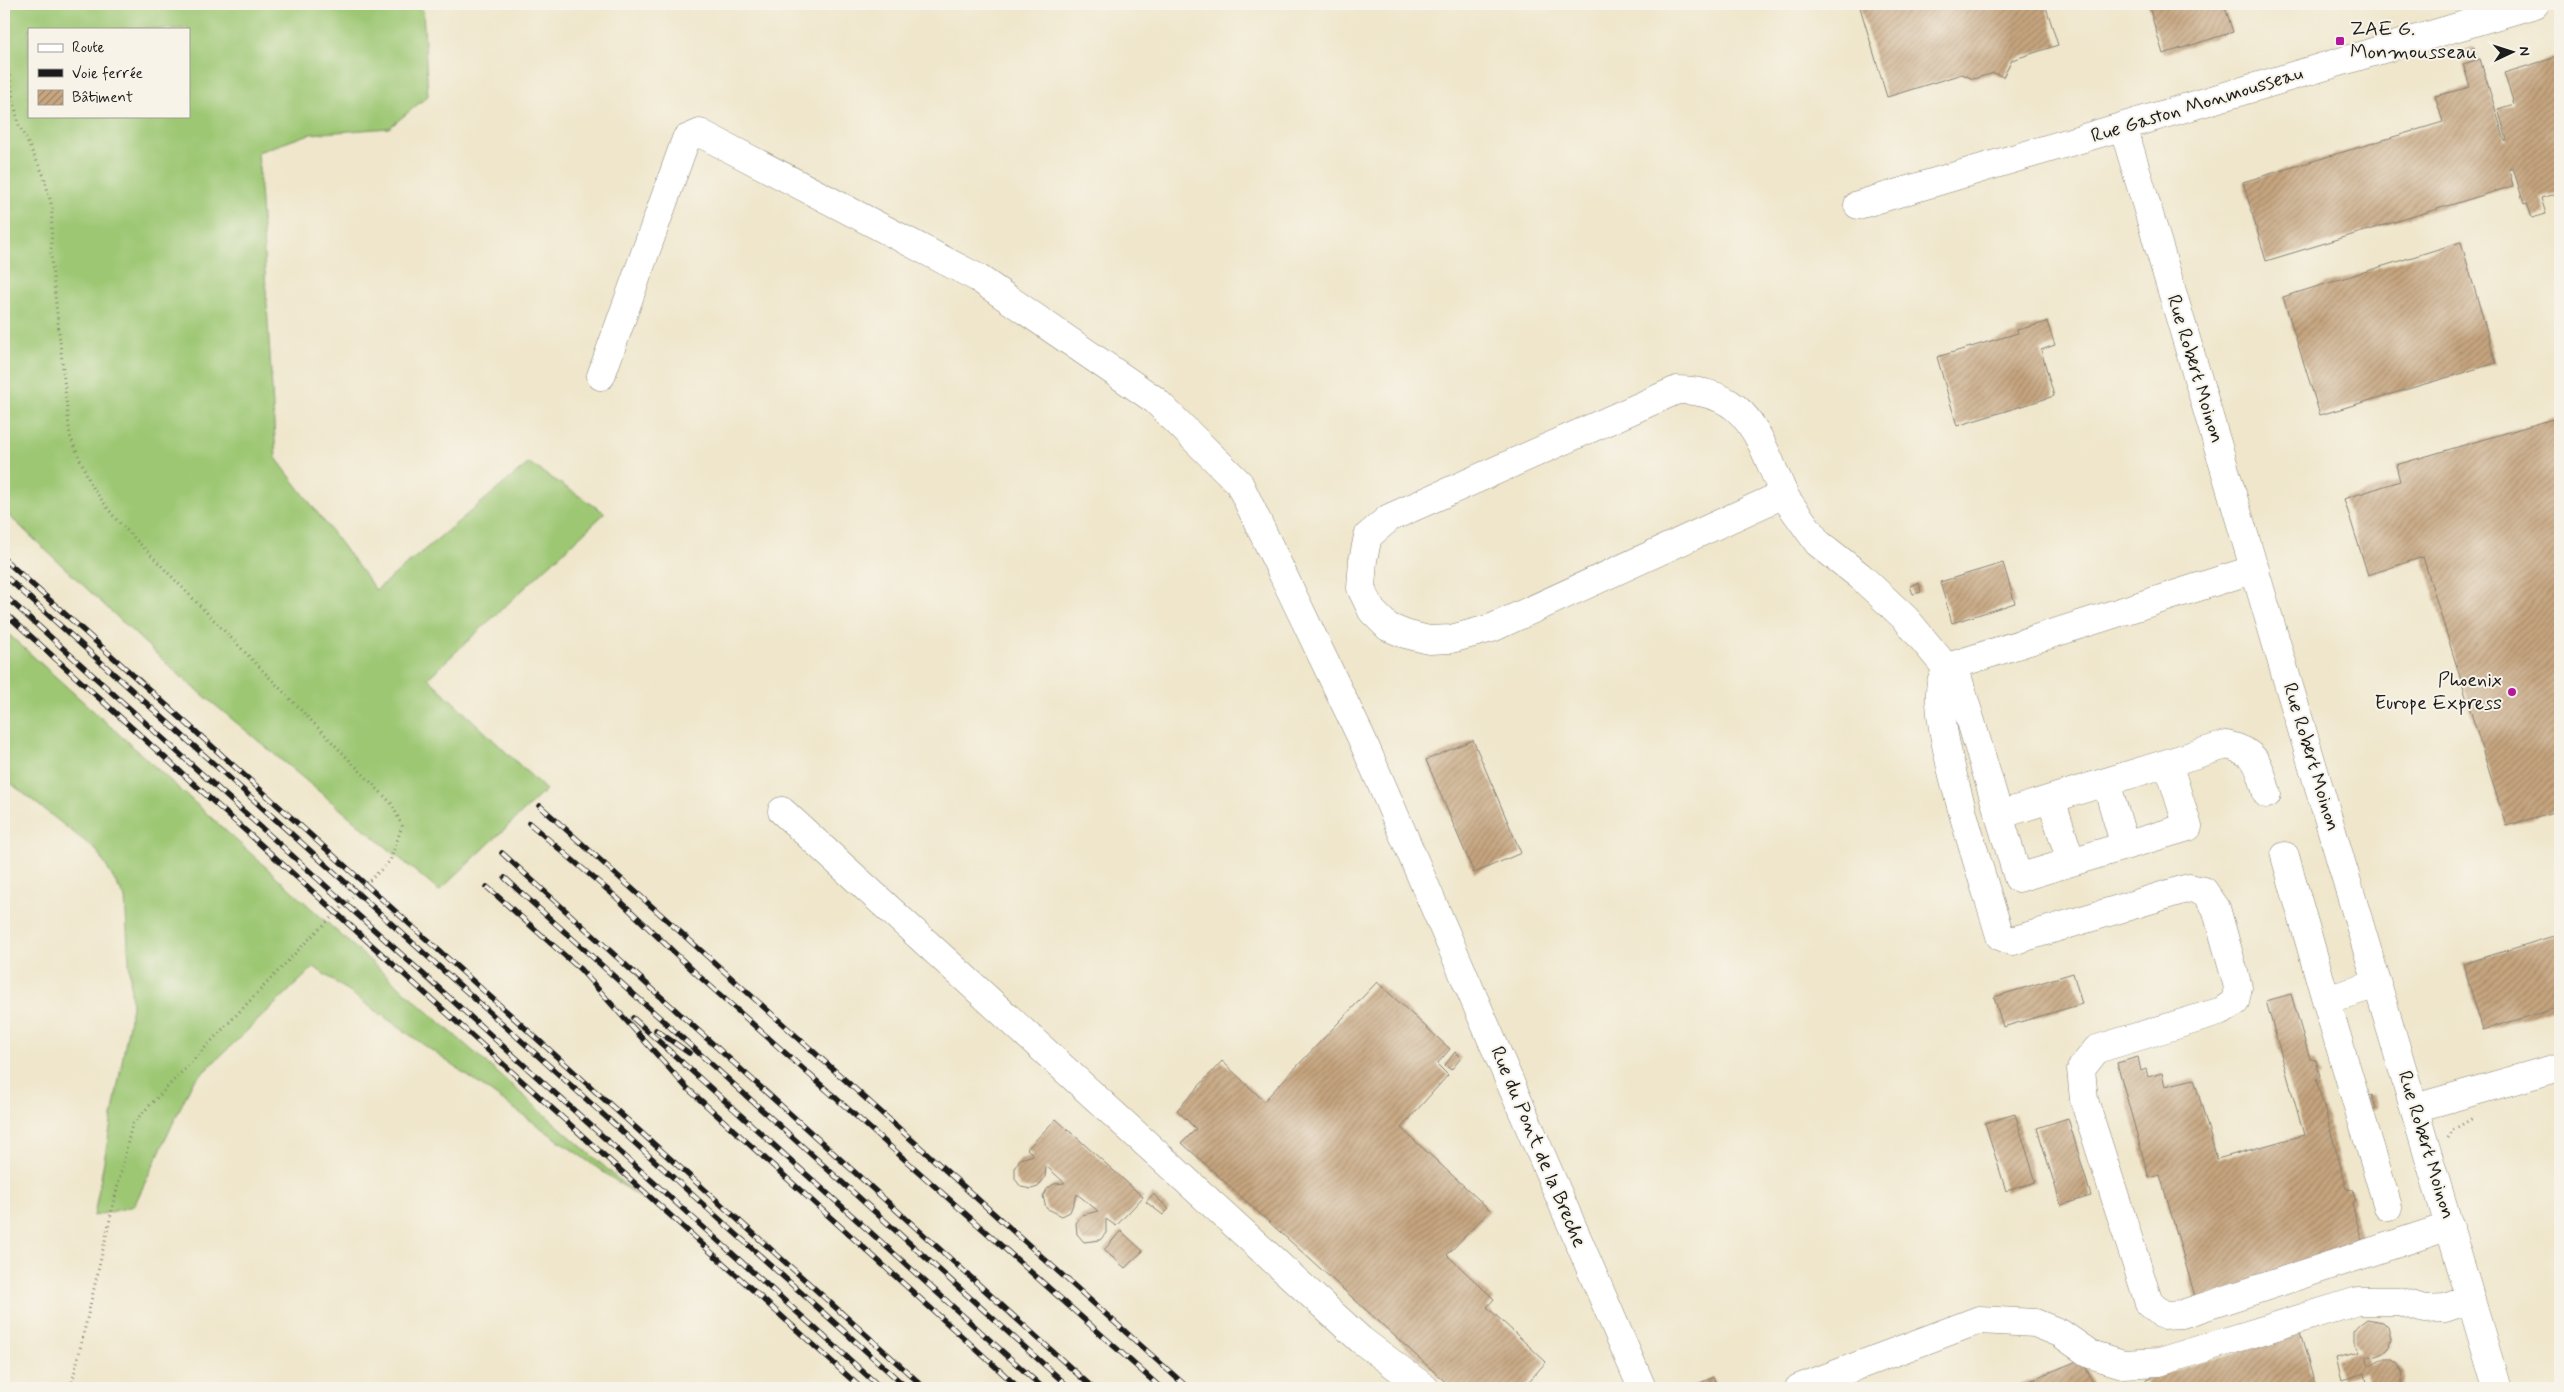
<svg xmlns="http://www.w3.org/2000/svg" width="2564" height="1392" viewBox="0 0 2564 1392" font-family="Mynerve,sans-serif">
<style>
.grass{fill:#9dc773;stroke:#5c7248;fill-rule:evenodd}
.building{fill:url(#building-hatch)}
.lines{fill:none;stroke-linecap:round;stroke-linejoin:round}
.minor-casing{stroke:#868174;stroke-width:29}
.path{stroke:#868174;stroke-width:3;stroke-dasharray:1 4;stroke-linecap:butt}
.minor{stroke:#fff;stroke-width:28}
.rail-casing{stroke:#1c1c1c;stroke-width:5.5}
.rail{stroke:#f7f3e8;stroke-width:4;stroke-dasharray:11;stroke-linecap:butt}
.poi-dot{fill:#b5179e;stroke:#f7f3e8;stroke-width:2}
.labels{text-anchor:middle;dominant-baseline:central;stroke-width:4;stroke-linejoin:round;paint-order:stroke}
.poi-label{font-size:20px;fill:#1c1c1c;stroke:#f7f3e8;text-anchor:start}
.street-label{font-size:20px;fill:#1c1c1c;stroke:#f7f3e8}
</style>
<defs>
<pattern id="building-hatch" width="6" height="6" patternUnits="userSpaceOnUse" patternTransform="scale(1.25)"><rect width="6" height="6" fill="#c6a57f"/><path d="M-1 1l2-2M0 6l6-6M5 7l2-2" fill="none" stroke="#a08667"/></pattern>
</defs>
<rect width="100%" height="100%" fill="#f7f3e8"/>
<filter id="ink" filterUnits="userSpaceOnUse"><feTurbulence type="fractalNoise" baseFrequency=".02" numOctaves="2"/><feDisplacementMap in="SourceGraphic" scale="10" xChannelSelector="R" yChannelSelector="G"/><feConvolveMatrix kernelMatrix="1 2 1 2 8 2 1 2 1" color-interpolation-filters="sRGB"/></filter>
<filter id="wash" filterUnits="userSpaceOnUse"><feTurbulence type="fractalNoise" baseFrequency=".0096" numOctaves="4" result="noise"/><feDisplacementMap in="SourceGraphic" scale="20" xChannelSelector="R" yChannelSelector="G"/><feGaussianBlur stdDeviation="1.12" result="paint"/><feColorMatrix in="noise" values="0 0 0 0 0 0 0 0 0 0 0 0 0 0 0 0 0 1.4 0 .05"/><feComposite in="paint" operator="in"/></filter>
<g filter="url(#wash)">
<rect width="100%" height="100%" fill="#efe6cb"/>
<path class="grass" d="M 4,4 L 418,4 L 423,10 L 428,96 L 389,128 L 310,134 L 258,152 L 276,458 L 376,590 L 529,463 L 605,513 L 428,678 L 546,790 L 439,891 L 179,675 L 4,511 ZM 29,29 L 189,29 L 189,116 L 29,116 Z
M 4,630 L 343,937 L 640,1198 L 314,967 L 192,1083 L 134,1206 L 94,1216 L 132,1007 L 125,898 L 97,851 L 4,778 Z"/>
<g id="blocks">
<path class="building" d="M 1859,4 L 2045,4 L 2058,45 L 2012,60 L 2003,77 L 1994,73 L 1973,79 L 1962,74 L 1887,97 Z
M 2148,4 L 2224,4 L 2233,32 L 2163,54 Z
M 2474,47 L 2476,55 L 2465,58 L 2463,50 Z
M 2560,56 L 2560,193 L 2541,198 L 2546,214 L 2532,218 L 2527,203 L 2524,204 L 2513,168 L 2509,169 L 2513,186 L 2266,261 L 2243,182 L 2443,122 L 2435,96 L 2470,87 L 2463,64 L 2480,59 L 2505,141 L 2507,140 L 2498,109 L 2514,104 L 2504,73 Z
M 2461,242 L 2496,363 L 2320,415 L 2283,297 Z
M 2047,322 L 2055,345 L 2041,350 L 2054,396 L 1957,426 L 1937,357 L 2018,333 L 2017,330 Z
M 2560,417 L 2560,810 L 2506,826 L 2423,557 L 2368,575 L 2344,499 L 2400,481 L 2396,465 Z
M 2003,563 L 2015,603 L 1952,623 L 1940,582 Z
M 1919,583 L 1921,592 L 1913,594 L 1910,586 Z
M 1473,740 L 1521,853 L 1474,873 L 1426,760 Z
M 2560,934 L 2560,1007 L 2483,1030 L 2463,964 Z
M 2073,973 L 2082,1004 L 2003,1027 L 1994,997 Z
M 1377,982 L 1450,1049 L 1437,1064 L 1448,1075 L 1401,1128 L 1490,1210 L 1447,1255 L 1494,1299 L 1487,1307 L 1546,1362 L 1523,1388 L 1452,1388 L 1182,1143 L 1196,1129 L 1177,1110 L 1222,1061 L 1264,1101 Z
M 2291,994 L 2310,1059 L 2316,1060 L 2320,1076 L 2316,1079 L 2347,1189 L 2353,1190 L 2355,1200 L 2352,1204 L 2364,1248 L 2196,1300 L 2160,1175 L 2149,1178 L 2117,1063 L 2138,1057 L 2141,1071 L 2146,1069 L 2148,1077 L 2162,1073 L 2165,1086 L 2194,1079 L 2217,1159 L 2304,1135 L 2266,1001 Z
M 1455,1052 L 1461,1058 L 1451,1070 L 1445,1065 Z
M 2372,1095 L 2376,1108 L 2366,1111 L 2363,1098 Z
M 2015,1114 L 2036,1182 L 2006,1191 L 1985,1123 Z
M 2068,1118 L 2091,1196 L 2061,1205 L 2037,1128 Z
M 1056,1119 L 1143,1197 L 1116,1226 L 1106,1219 L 1106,1233 L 1100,1240 L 1084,1242 L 1077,1234 L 1076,1223 L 1082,1215 L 1098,1211 L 1077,1194 L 1070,1212 L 1062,1216 L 1046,1208 L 1043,1196 L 1047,1189 L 1054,1184 L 1065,1183 L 1046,1166 L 1045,1177 L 1038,1187 L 1031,1189 L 1021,1187 L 1015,1179 L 1015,1167 L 1020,1159 L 1034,1155 L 1027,1149 Z
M 1153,1194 L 1169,1209 L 1163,1215 L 1146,1202 Z
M 1121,1231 L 1143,1251 L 1125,1268 L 1104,1250 Z
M 2367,1319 L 2383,1322 L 2388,1327 L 2391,1339 L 2389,1347 L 2383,1353 L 2376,1356 L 2366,1355 L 2369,1366 L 2381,1359 L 2390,1359 L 2397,1363 L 2403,1372 L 2401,1388 L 2368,1388 L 2365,1373 L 2342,1380 L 2336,1358 L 2360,1352 L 2354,1342 L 2354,1331 L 2359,1325 Z
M 2300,1333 L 2316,1388 L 2148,1388 L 2146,1379 Z
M 2082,1359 L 2095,1388 L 2012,1388 Z
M 1713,1377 L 1717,1386 L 1711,1388 L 1690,1388 Z"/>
</g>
</g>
<g filter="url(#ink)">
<use href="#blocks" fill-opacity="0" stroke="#868174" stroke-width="1"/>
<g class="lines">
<defs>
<path id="minor" d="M 2123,126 L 2497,1388
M 1858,205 L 2535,4
M 601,376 L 686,139 L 700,133 L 978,278 L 1155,400 L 1239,483 L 1361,737 L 1642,1388
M 1784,494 L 1492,628 L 1451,639 L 1429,640 L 1405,634 L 1388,627 L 1372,611 L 1361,588 L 1363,560 L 1368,536 L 1389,518 L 1677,390 C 1750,390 1758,438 1784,494 L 1787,500 L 1818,543 L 1860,576 L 1906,619 L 1949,671
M 2255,569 L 1954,665 C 1951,669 1944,675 1942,680 C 1927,715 1987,891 2000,936 L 2012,941 L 2189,888 L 2204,891 L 2216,908 L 2238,987 L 2235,1002 L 2222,1011 L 2097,1049 L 2081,1069 L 2084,1100 L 2149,1303 L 2163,1315 L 2182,1314 L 2450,1226
M 1954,665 L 2018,878 L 2188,827 L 2168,763
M 2106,782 L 2125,846
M 2051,799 L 2071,862
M 782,811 L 1361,1340 L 1425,1388
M 1999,815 L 2226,745 C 2258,752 2259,765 2267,794
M 2285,856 L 2326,1000
M 2378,984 L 2326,1000 L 2388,1207
M 2415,1108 L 2560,1067
M 1799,1388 L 1979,1320 L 2035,1323 L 2060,1333 L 2090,1354 L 2123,1364 L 2159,1362 L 2358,1301 L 2399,1301 L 2424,1309 L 2445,1308 L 2471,1299"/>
</defs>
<use href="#minor" class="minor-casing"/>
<path class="path" d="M 4,46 L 18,123 L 44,176 L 52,207 L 51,257 L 70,436 L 92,487 L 115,518 L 392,804 L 402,826 L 390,861 L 307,941 L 132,1124 L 71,1388
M 2448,1138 L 2453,1130 L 2473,1118"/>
<use href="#minor" class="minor"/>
<defs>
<path id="rail" d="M 4,559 L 925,1388
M 4,575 L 907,1388
M 4,595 L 881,1388
M 4,612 L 861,1388
M 540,806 L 1188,1388
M 529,823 L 616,897 L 700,977 L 1161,1388
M 502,853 L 1093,1388
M 505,878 L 1070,1388
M 487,887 L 580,969 L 686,1087 L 1019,1388
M 633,1018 L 1043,1388
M 656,1030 L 689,1053"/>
</defs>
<use href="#rail" class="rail-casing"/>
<use href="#rail" class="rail"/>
</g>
</g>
<g class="poi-dot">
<rect x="2335" y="36" width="10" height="10" rx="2.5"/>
<circle cx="2512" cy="692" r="5"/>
</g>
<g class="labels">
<g class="poi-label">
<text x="2350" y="29">ZAE G.<tspan x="2350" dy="23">Monmousseau</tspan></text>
<text x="2502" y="680" text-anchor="end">Phoenix<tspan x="2502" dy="23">Europe Express</tspan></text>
</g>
<g class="street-label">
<text transform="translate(2197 105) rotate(-17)">Rue Gaston Monmousseau</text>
<text transform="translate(2195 369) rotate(73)">Rue Robert Moinon</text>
<text transform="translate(2311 757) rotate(73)">Rue Robert Moinon</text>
<text transform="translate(2426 1145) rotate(73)">Rue Robert Moinon</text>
<text transform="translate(1538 1147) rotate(67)">Rue du Pont de la Breche</text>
</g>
</g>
<rect width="2564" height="1392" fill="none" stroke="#f7f3e8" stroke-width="20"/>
<rect x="28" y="28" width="162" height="90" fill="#f7f3e8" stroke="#9f9d96"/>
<rect x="38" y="44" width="25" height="8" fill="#ffffff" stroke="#9f9d96"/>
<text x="72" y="52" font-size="15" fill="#1c1c1c">Route</text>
<rect x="38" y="69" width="25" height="8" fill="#1c1c1c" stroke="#9f9d96"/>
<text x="72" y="78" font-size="15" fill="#1c1c1c">Voie ferrée</text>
<rect x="38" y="90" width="25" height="15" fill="url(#building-hatch)" stroke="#9f9d96"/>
<text x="72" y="102" font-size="15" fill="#1c1c1c">Bâtiment</text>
<g transform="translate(2512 52) rotate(86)" stroke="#f7f3e8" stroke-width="4" paint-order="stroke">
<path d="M0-4L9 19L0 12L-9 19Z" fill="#1c1c1c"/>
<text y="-8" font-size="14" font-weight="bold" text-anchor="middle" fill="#1c1c1c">N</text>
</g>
</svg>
